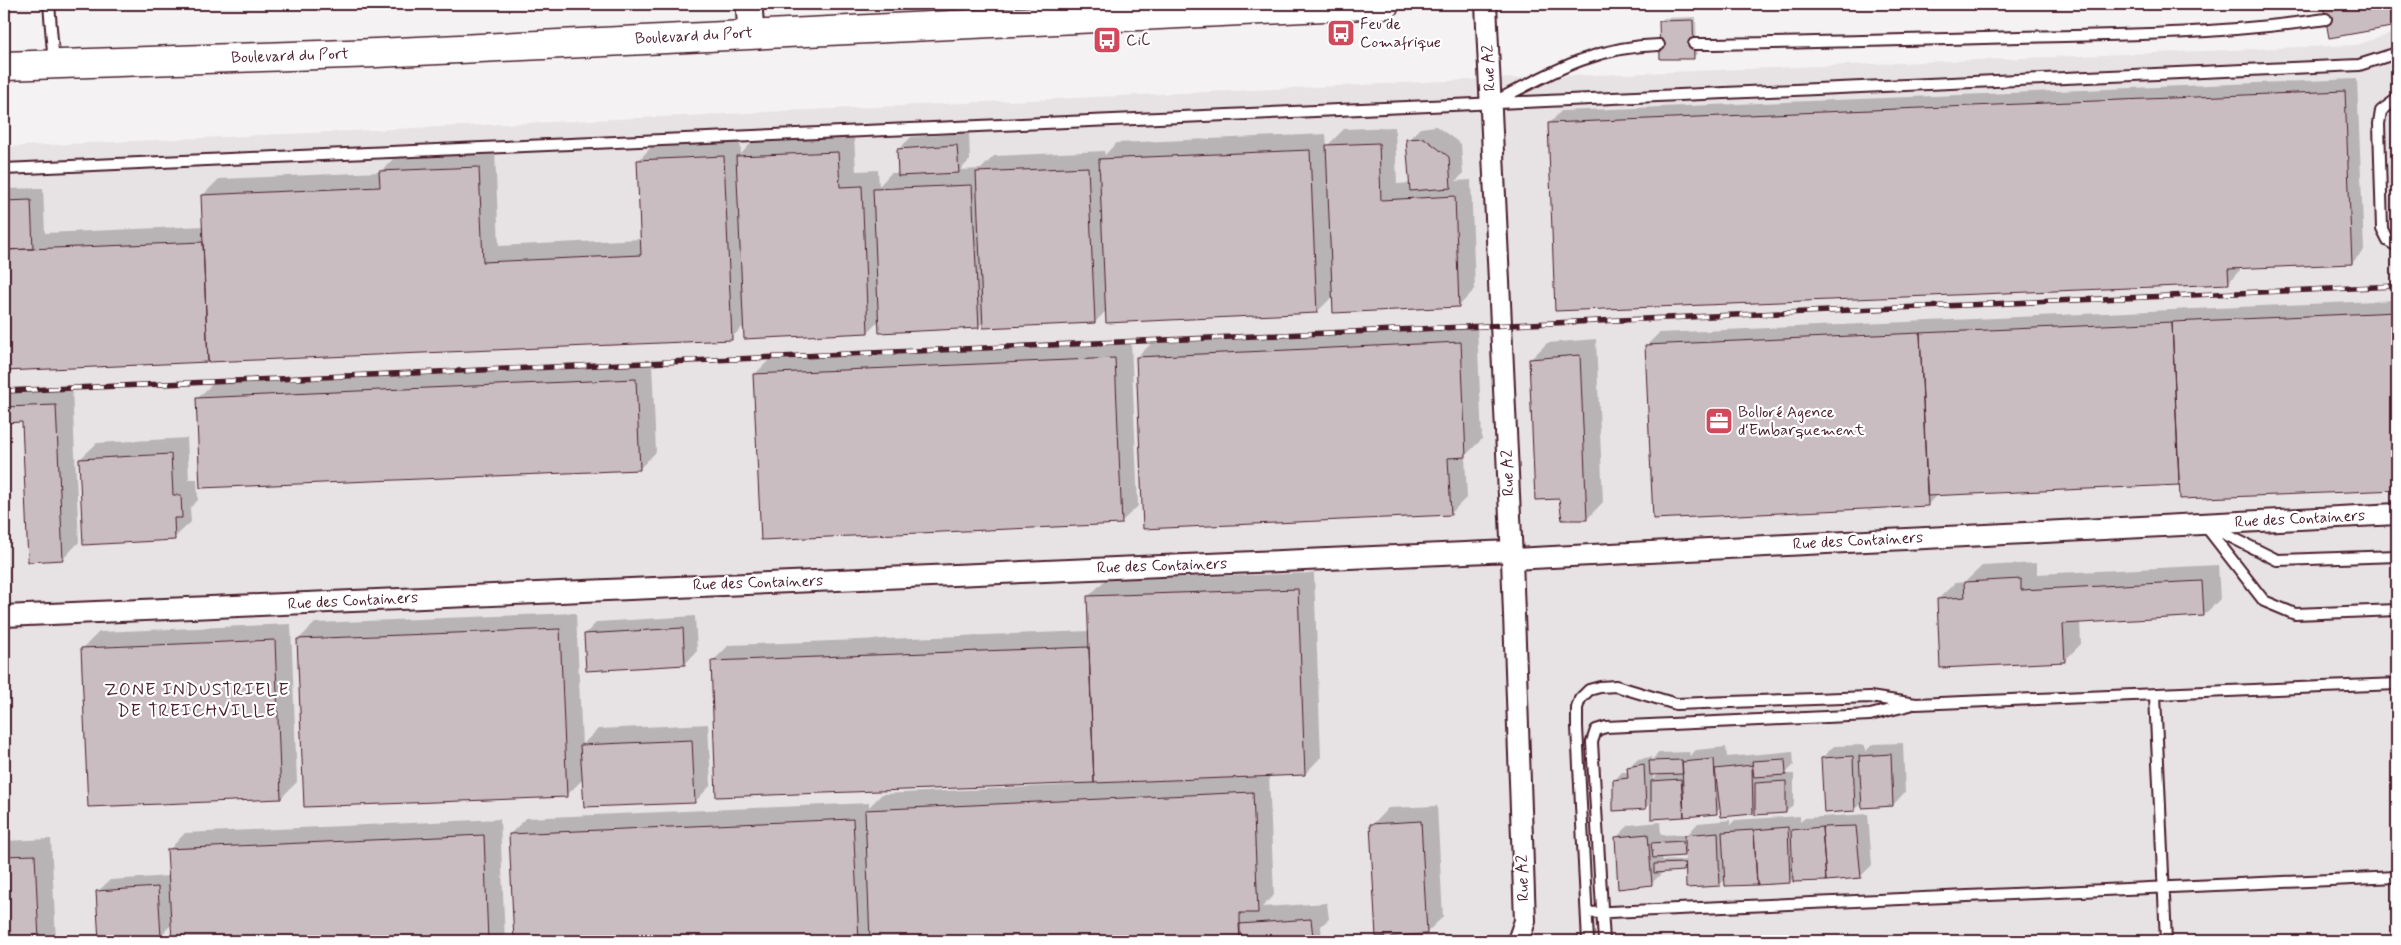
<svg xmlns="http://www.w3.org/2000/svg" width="2401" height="945" viewBox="0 0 2401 945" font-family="Mynerve,sans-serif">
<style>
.built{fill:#e7e2e3}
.shadow{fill:#0003;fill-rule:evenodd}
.building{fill:#cabdc1;stroke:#4a1f2b}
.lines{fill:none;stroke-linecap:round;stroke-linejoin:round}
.service-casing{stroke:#4a1f2b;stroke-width:14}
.minor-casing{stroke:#4a1f2b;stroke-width:24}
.tertiary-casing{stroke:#4a1f2b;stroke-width:29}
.secondary-casing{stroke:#4a1f2b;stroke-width:31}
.service{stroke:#fff;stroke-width:10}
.minor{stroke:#fff;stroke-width:20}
.tertiary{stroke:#fff;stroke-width:25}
.secondary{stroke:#fff;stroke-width:28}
.rail-casing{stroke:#4a1f2b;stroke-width:5.5}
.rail{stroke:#fff;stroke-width:4;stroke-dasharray:11;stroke-linecap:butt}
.labels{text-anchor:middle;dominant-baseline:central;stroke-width:4.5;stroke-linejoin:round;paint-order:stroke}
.poi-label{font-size:16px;fill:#4a1f2b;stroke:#fff;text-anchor:start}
.street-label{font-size:16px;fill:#4a1f2b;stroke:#fff}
.neighbourhood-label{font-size:18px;letter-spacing:1px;fill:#4a1f2b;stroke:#fff}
</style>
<rect width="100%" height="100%" fill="#f4f2f2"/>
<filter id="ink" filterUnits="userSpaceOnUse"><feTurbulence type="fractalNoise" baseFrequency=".02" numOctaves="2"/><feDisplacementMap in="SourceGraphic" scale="10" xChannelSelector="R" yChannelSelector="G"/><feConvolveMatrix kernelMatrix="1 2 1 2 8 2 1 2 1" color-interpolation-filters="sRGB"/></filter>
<g filter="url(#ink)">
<path class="built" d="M 4,4 L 117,4 L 4,8 Z
M 2397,32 L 2397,941 L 4,941 L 4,147 L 1491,79 L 2356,45 Z"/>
<path class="shadow" d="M 2324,4 L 2397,4 L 2397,25 L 2330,37 Z
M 1696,17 L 1697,54 L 1693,57 L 1660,22 L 1664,18 Z
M 2357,79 L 2364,250 L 2352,263 L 2240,267 L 2240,270 L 2228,283 L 1549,124 L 1561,111 Z
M 1436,126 L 1461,144 L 1463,174 L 1456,181 L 1471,180 L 1475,289 L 1459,306 L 1334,295 L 1317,312 L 1107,310 L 1095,322 L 984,321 L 978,327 L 880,320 L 868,332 L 745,325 L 731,338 L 4,370 L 4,189 L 43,188 L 45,233 L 204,226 L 202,196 L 219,179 L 380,172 L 397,155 L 495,151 L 499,246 L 641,239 L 638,161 L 654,144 L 740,140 L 741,154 L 754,140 L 854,136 L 856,171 L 878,170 L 879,186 L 891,173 L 900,173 L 899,149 L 911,137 L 969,133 L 970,160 L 960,170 L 981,169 L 994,156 L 1104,151 L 1105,155 L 1116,143 L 1326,134 L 1327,146 L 1344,129 L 1395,127 L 1397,184 L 1411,183 L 1408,140 L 1420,128 Z
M 2397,300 L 2397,489 L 2181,498 L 2181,484 L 1938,494 L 1927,505 L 1646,346 L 1659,333 Z
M 1477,326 L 1482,439 L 1465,456 L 1467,497 L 1450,514 L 1137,357 L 1154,341 Z
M 1596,339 L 1603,502 L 1587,519 L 1560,497 L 1531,359 L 1547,343 Z
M 1131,342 L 1138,506 L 1121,522 L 755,374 L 771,358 Z
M 652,363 L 656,452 L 639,469 L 197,399 L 214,382 Z
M 72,389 L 79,542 L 63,559 L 23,421 L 4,422 L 4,392 Z
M 187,438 L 189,479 L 197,479 L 198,500 L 190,508 L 191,522 L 174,538 L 80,459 L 97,443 Z
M 2037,563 L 2037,574 L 2218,565 L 2220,599 L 2204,615 L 2080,621 L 2081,644 L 2064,661 L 1938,599 L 1955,583 L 1965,582 L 1982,566 Z
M 1314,573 L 1321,757 L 1305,774 L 1269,775 L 1274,895 L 1262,907 L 1327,903 L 1329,919 L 1321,926 L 1322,941 L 515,941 L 510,834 L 526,818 L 869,803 L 869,807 L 882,794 L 1074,785 L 1074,783 L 713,661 L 729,645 L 1090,631 L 1088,597 L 1105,580 Z
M 576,613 L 582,745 L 598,729 L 708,724 L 711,785 L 695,802 L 583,779 L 567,795 L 298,640 L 315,623 Z
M 695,616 L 697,651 L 685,664 L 585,634 L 597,622 Z
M 291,624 L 297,782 L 281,798 L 83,648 L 99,632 Z
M 1903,743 L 1905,792 L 1893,805 L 1863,802 L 1855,810 L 1822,758 L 1834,746 L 1865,745 L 1865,752 L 1873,744 Z
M 1726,747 L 1727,757 L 1793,751 L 1794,765 L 1785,774 L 1794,774 L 1794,804 L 1786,812 L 1756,809 L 1752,813 L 1721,808 L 1716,812 L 1652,818 L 1652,801 L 1645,808 L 1614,781 L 1622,772 L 1629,772 L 1629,767 L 1637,759 L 1652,757 L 1652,760 L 1658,753 L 1689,752 L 1690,756 L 1696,750 ZM 1653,773 L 1660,773 L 1653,780 Z
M 1437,806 L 1443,917 L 1426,933 L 1372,825 L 1388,808 Z
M 1868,814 L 1872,865 L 1860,877 L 1794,877 L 1789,882 L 1726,879 L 1719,885 L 1686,866 L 1683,870 L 1664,871 L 1651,884 L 1617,837 L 1629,825 L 1660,822 L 1661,835 L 1688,834 L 1698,823 L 1730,820 L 1730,825 L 1735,820 L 1800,816 L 1800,822 L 1805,818 ZM 1686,852 L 1686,860 L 1663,861 L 1662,856 L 1683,855 Z
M 500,819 L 505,941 L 173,941 L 172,924 L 161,935 L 97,892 L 110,880 L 170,876 L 169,850 L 185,833 Z
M 51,839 L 56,941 L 4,941 L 4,841 Z"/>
<path class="building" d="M 2323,4 L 2394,4 L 2397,26 L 2329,38 Z
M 1693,20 L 1694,59 L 1660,59 L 1659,21 Z
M 2345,91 L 2352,264 L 2228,269 L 2229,284 L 1555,311 L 1548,123 Z
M 1424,138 L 1449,157 L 1451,188 L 1410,191 L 1406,139 Z
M 1379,143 L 1381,200 L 1455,196 L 1459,307 L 1333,313 L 1326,145 Z
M 957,145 L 959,173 L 898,176 L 897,149 Z
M 1310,150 L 1317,313 L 1106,323 L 1099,159 Z
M 838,152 L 840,187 L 862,186 L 868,333 L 744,339 L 736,156 Z
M 724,156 L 732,340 L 208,362 L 201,195 L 380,187 L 379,171 L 479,167 L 483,262 L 641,255 L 637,160 Z
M 1088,167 L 1095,323 L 983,328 L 976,172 Z
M 972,185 L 979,328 L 879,333 L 873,189 Z
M 31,200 L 33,249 L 4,250 L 4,201 Z
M 203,242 L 208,362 L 4,371 L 4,250 Z
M 2397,312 L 2397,490 L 2180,499 L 2172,322 Z
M 2172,322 L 2179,485 L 1927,496 L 1920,333 Z
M 1920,333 L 1928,506 L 1653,519 L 1645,345 Z
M 1461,342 L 1466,457 L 1448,458 L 1451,515 L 1143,529 L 1136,357 Z
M 1580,355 L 1587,520 L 1562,520 L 1559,499 L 1535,500 L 1529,359 Z
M 1115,358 L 1122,524 L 761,540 L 753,374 Z
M 636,379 L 640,470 L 200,488 L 196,398 Z
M 56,405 L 63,560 L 28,562 L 22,422 L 4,423 L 4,407 Z
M 171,454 L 173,495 L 181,495 L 182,518 L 174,518 L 175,540 L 83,545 L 79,459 Z
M 2021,579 L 2021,590 L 2202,581 L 2204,616 L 2063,624 L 2065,662 L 1940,668 L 1937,599 L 1965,597 L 1964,582 Z
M 1298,589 L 1305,775 L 1094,783 L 1087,596 Z
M 683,628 L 685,665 L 586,671 L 584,634 Z
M 560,629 L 567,797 L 304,807 L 297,639 Z
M 275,640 L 281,799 L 88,807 L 81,648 Z
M 1089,647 L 1094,783 L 716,797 L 711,661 Z
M 692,740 L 695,803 L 584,807 L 580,745 Z
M 1891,754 L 1893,806 L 1862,808 L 1859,756 Z
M 1853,756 L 1855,811 L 1824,813 L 1821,758 Z
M 1714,759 L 1717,814 L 1684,817 L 1682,762 Z
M 1785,759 L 1786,775 L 1754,777 L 1752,761 Z
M 1682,760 L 1683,774 L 1650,775 L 1649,761 Z
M 1644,764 L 1646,809 L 1613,811 L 1613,780 L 1628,778 L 1627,767 Z
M 1752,765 L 1753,814 L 1721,817 L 1715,769 Z
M 1681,779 L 1684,817 L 1651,819 L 1651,781 Z
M 1786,781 L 1786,813 L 1755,815 L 1755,783 Z
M 1253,792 L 1258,913 L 1240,913 L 1240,941 L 870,941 L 865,810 Z
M 853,819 L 859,941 L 514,941 L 509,834 Z
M 1421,821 L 1427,934 L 1376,937 L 1370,824 Z
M 1856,826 L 1861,878 L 1826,881 L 1822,827 Z
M 1788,827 L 1790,883 L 1757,885 L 1754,830 Z
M 1822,827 L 1826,881 L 1793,882 L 1791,830 Z
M 1754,830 L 1757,885 L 1725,886 L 1722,832 Z
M 1718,832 L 1720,886 L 1686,888 L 1685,835 Z
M 1648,834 L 1652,885 L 1618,889 L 1615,837 Z
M 484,835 L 488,941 L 172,941 L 167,849 Z
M 1683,841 L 1684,856 L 1653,858 L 1651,843 Z
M 35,855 L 39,941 L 4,941 L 4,856 Z
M 1685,863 L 1684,871 L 1654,873 L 1654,864 Z
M 158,887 L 161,937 L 99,941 L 96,891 Z
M 1311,919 L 1313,937 L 1305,937 L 1305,941 L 1240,941 L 1239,924 Z"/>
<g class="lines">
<defs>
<path id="service" d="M 49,4 L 54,64
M 2395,7 L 2397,6
M 1694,44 C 1802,43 1911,40 2020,37 C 2122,35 2225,34 2326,19
M 2397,99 L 2381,111 L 2379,124 L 2382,229 L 2388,241 L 2397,246
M 1494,102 C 1550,73 1595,46 1659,45
M 4,169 L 2359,65 L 2397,53
M 2204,524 L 2264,601 L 2295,614 L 2397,610
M 2211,527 L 2277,560 L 2397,556
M 2155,695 L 2166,941
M 1587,913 L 2397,877
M 1588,941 L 1577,727 L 1577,708 L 1580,699 L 1589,690 L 1600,687 L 1616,686 L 1676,704 L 1870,697 L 1916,704 L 2397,684
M 1604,941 L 1592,742 L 1596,730 L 1606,727 L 1870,715 L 1910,705"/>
<path id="minor" d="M 1486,4 L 1512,559 L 1525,921 L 1518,941
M 1512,559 L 2397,514
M 4,616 L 1511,551"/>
<path id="tertiary" d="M 749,4 L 751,34"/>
<path id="secondary" d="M 4,66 L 376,53 L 1385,4"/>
</defs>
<use href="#service" class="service-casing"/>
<use href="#minor" class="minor-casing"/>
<use href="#tertiary" class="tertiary-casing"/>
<use href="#secondary" class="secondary-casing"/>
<use href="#service" class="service"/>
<use href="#minor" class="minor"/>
<use href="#tertiary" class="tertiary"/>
<use href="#secondary" class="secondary"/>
<defs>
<path id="rail" d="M 4,391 L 2397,286"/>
</defs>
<use href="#rail" class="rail-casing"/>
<use href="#rail" class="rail"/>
</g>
</g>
<defs>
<symbol id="bus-square" viewBox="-11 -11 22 22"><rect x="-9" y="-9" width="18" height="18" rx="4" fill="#d1495b" stroke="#fff"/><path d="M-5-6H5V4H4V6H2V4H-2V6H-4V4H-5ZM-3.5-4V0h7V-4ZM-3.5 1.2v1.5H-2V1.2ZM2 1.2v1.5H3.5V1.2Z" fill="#fff"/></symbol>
<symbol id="office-square" viewBox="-11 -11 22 22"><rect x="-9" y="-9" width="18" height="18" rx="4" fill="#d1495b" stroke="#fff"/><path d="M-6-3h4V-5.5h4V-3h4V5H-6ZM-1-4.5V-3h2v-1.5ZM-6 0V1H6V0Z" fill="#fff"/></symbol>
</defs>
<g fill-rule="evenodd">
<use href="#bus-square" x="1325" y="17" width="32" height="32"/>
<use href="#bus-square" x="1091" y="24" width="32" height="32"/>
<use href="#office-square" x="1703" y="405" width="32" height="32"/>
</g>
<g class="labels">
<g class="poi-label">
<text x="1360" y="24">Feu de<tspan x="1360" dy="18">Comafrique</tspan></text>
<text x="1126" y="40">CiC</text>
<text x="1738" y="412">Bolloré Agence<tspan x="1738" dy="18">d‘Embarquement</tspan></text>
</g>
<g class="street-label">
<text transform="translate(694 36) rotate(-3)">Boulevard du Port</text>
<text transform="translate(290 56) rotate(-2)">Boulevard du Port</text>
<text transform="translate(1489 68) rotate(-93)">Rue A2</text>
<text transform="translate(1508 473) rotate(-92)">Rue A2</text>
<text transform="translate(2300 519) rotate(-3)">Rue des Containers</text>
<text transform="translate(1858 541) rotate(-3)">Rue des Containers</text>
<text transform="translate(1162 566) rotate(-2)">Rue des Containers</text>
<text transform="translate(758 583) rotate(-2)">Rue des Containers</text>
<text transform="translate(353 601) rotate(-3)">Rue des Containers</text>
<text transform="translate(1523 878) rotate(-92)">Rue A2</text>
</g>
<g class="neighbourhood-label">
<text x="197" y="690">ZONE INDUSTRIELE<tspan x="197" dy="21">DE TREICHVILLE</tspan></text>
</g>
</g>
<rect width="2401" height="945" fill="none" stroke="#fff" stroke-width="20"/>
<rect x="10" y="10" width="2381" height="925" fill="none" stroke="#4a1f2b" stroke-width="2" filter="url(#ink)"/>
</svg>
